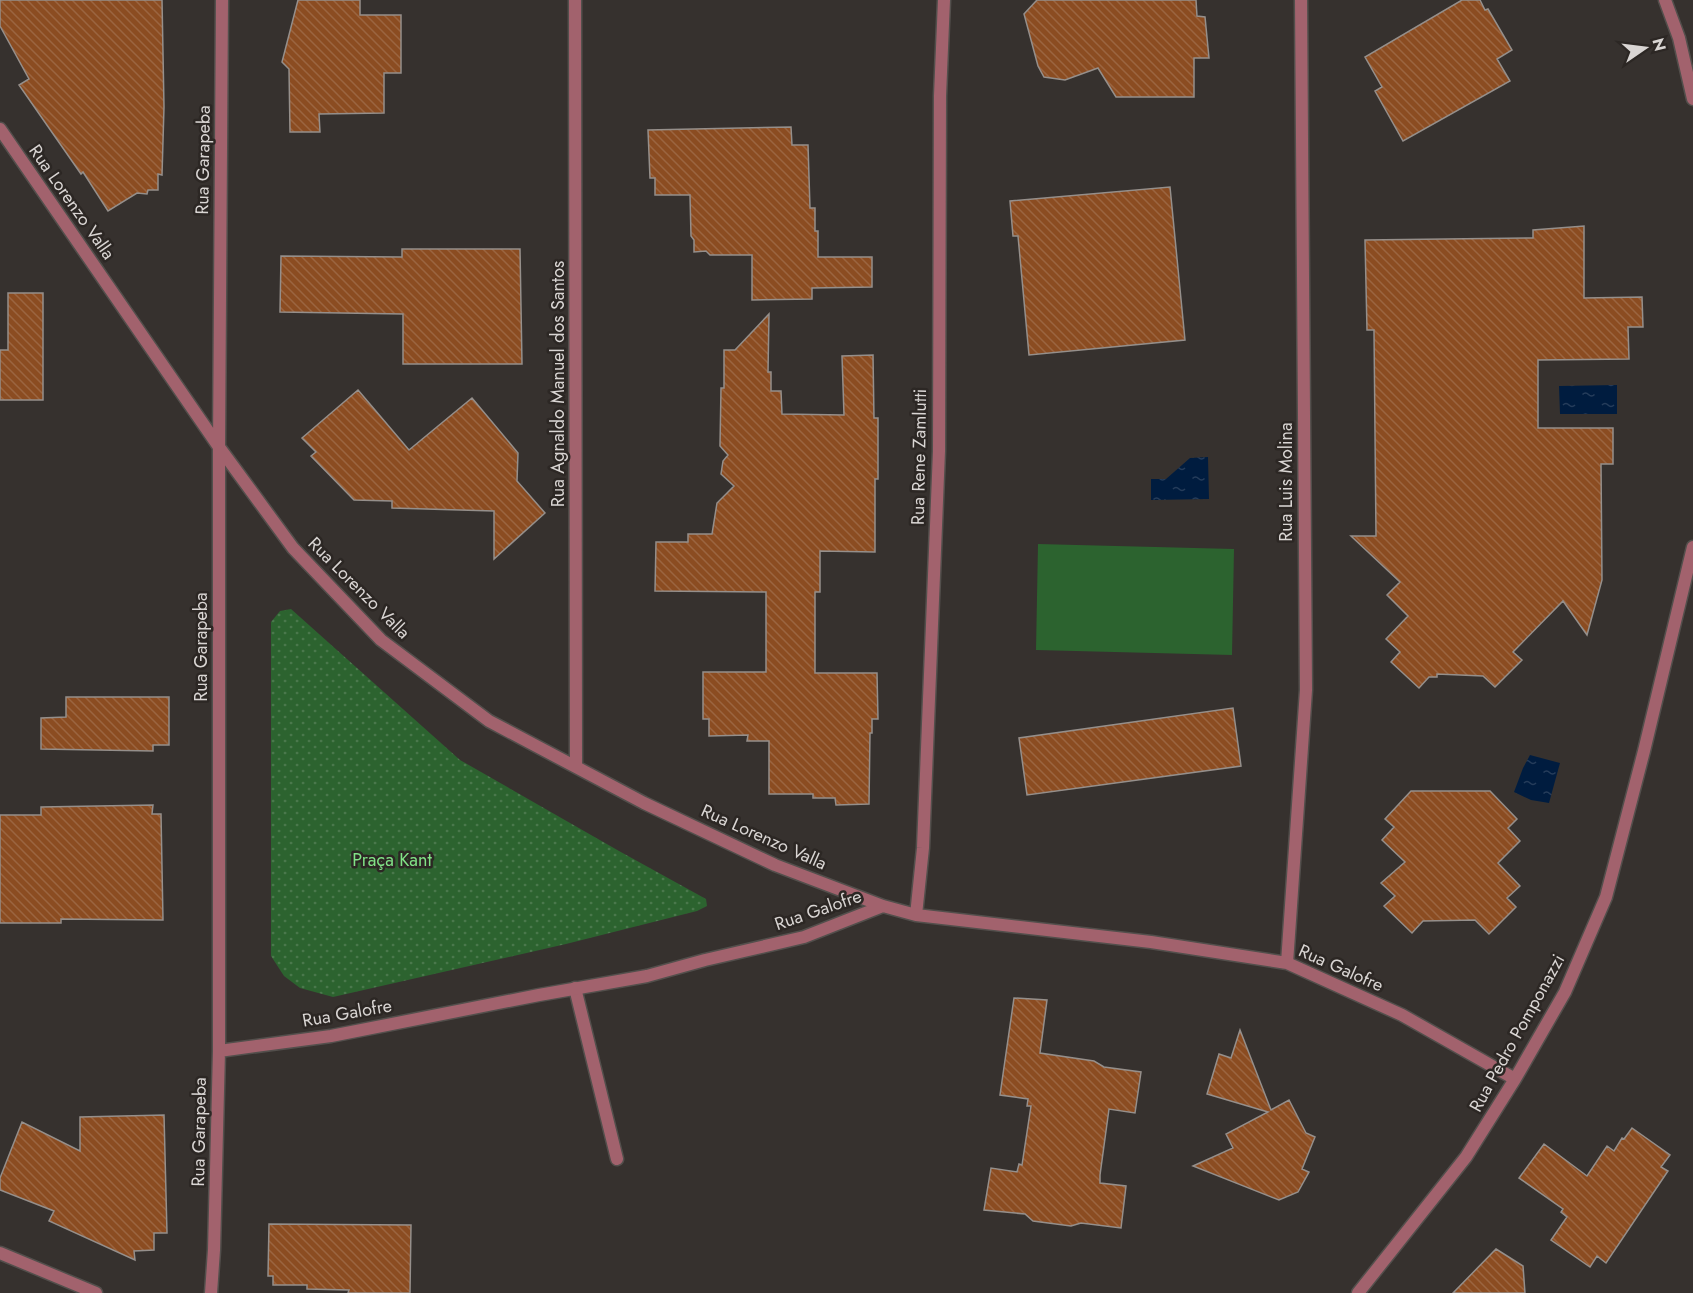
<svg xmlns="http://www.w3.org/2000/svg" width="1693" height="1293" viewBox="0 0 1693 1293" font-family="Jost,sans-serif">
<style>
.grass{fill:url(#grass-dots)}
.garden{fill:#2c632f}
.water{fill:url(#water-ripples)}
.building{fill:url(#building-back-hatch);stroke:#958f8b;stroke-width:1.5}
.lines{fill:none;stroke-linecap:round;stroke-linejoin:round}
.lane-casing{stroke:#534f4c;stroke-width:15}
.street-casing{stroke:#534f4c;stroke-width:15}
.lane{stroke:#a2626d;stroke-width:12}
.street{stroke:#a2626d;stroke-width:12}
.labels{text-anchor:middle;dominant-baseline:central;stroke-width:5;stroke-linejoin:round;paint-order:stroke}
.street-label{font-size:18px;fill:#d9d5d3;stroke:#2c2724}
.park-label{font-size:18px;fill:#81e286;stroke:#2c2724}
</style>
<defs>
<pattern id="grass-dots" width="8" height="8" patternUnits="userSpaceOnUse" patternTransform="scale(1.5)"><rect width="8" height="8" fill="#2c632f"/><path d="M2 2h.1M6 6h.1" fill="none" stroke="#4a784c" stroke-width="1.8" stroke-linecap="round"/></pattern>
<pattern id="water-ripples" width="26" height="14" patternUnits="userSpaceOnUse" patternTransform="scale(1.5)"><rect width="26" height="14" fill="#001c3f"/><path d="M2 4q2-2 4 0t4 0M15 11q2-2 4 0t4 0" fill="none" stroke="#253c5a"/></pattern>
<pattern id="building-back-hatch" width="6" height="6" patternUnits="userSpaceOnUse" patternTransform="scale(1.5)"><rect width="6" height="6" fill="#8b4c21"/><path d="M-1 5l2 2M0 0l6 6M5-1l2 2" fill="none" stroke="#9b6540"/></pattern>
</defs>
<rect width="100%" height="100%" fill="#36312e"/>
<path class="grass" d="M 291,609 L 460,760 L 619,851 L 706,899 L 707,906 L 697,911 L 566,944 L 333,997 L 300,988 L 284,976 L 271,956 L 271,622 L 280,611 Z"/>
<path class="garden" d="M 1038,544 L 1234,549 L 1232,655 L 1036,650 Z"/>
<path class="water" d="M 1617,385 L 1617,414 L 1560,414 L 1559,386 Z
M 1208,457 L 1209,499 L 1151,500 L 1151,479 L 1166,479 L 1190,458 Z
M 1530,755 L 1560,763 L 1549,803 L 1531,800 L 1514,792 L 1523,768 Z"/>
<path class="building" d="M 0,0 L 162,0 L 164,107 L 162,175 L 158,174 L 158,190 L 148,190 L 147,194 L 137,193 L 108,211 L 83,172 L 81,174 L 19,85 L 29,79 L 0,26 Z
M 298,0 L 360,0 L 360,15 L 401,15 L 401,73 L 384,73 L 384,113 L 319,114 L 320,132 L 290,132 L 289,69 L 282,62 Z
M 1037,0 L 1196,0 L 1197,16 L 1205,17 L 1209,58 L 1194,58 L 1194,97 L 1116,97 L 1098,68 L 1065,80 L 1044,77 L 1038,66 L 1024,14 Z
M 1462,0 L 1480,0 L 1485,10 L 1488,9 L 1512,50 L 1497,59 L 1510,81 L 1403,141 L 1375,91 L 1382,87 L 1365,57 Z
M 791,127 L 792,145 L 808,145 L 810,208 L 815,208 L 815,231 L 818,231 L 818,257 L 872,257 L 872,287 L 812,288 L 812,299 L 752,300 L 752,255 L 710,255 L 706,251 L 694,252 L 694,240 L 691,236 L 690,195 L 655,195 L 655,178 L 650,178 L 648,130 Z
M 1170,187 L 1185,340 L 1029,355 L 1018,236 L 1013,236 L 1010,201 Z
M 1584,226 L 1584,298 L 1642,297 L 1643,327 L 1628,327 L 1629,359 L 1538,360 L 1538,428 L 1613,428 L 1613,464 L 1601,464 L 1602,580 L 1587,635 L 1563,601 L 1513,652 L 1522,660 L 1495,687 L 1483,676 L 1437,674 L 1437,677 L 1429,677 L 1419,688 L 1391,662 L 1400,652 L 1386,639 L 1408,616 L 1387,595 L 1400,582 L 1351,536 L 1376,536 L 1374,330 L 1367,330 L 1365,240 L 1533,238 L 1533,230 Z
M 402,249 L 520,249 L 522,364 L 403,364 L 403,314 L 280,312 L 281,256 L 402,257 Z
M 8,293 L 43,293 L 43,400 L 0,400 L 0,350 L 8,350 Z
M 769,314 L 768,372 L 771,372 L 771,391 L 781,391 L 782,414 L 844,415 L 842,356 L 873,355 L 874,418 L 878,418 L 878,479 L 875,479 L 875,552 L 820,551 L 820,592 L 815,592 L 815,673 L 877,673 L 878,719 L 872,719 L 872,733 L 870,733 L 869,804 L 836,805 L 835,798 L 813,798 L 813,794 L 769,794 L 769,741 L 747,741 L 748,735 L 709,736 L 709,719 L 703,719 L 703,672 L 766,672 L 766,592 L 655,591 L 656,542 L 688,542 L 688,534 L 712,534 L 717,503 L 734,486 L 721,474 L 723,461 L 728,455 L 720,446 L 721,388 L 724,388 L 724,350 L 735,350 Z
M 358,390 L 409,450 L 472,398 L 518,453 L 517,481 L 545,513 L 494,559 L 494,511 L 392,508 L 392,501 L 354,500 L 311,456 L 316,452 L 302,438 Z
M 66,697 L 169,697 L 169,745 L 153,745 L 153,751 L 41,749 L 41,718 L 66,717 Z
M 1233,708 L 1241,766 L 1027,795 L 1019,738 Z
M 1411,791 L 1490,791 L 1517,819 L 1508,828 L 1520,841 L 1498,863 L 1520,886 L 1507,898 L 1516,907 L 1489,934 L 1475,920 L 1423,921 L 1412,933 L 1384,906 L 1395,896 L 1381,883 L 1405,862 L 1382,840 L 1394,827 L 1385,819 Z
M 153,805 L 152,814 L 161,814 L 163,920 L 61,919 L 61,923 L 0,923 L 0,815 L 41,815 L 41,807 Z
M 1014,998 L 1047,1000 L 1040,1053 L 1094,1061 L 1104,1067 L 1141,1072 L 1135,1113 L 1109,1109 L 1100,1175 L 1100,1183 L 1126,1186 L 1121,1228 L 1081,1223 L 1071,1226 L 1033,1221 L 1025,1214 L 984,1210 L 991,1168 L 1017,1172 L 1019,1164 L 1022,1165 L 1031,1106 L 1027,1106 L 1028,1099 L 1000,1095 Z
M 1240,1030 L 1271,1110 L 1289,1100 L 1306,1133 L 1315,1137 L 1302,1169 L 1309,1172 L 1298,1192 L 1279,1200 L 1193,1166 L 1233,1148 L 1226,1134 L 1268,1112 L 1207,1094 L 1219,1054 L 1231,1058 Z
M 164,1115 L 167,1233 L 154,1233 L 154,1250 L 134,1251 L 135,1260 L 49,1221 L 54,1211 L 0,1190 L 0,1178 L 22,1122 L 80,1151 L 80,1117 Z
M 1632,1128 L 1670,1155 L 1661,1167 L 1668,1171 L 1606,1263 L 1597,1256 L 1590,1267 L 1551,1240 L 1567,1217 L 1561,1212 L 1563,1209 L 1519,1178 L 1544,1144 L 1587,1176 L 1607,1146 L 1614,1151 L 1622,1138 L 1624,1139 Z
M 269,1224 L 411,1225 L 410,1293 L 348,1293 L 349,1290 L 307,1289 L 307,1285 L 273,1285 L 273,1276 L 268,1276 Z
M 1496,1249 L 1523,1266 L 1525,1293 L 1453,1293 Z"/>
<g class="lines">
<defs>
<path id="lane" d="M 575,988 L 617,1159"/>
<path id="street" d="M 575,0 L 576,767
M 1665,0 L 1679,38 L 1693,99
M 0,129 L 219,447 L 293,548 L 381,640 L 489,721 L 644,803 L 775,865 L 883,906 L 916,915 L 1151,942 L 1287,963 L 1402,1015 L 1515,1079
M 916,915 L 923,848 L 939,451 L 940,96 L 944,0
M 1287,963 L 1306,690 L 1301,0
M 219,1051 L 331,1036 L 539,995 L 647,976 L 705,960 L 804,937 L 883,906
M 0,1253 L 96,1293
M 211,1293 L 214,1250 L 219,1051 L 219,447 L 222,0
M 1358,1293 L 1466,1157 L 1515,1079 L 1565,992 L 1606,897 L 1644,751 L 1693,547"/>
</defs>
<use href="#lane" class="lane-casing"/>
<use href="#street" class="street-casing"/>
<use href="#lane" class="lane"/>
<use href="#street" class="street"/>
</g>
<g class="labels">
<g class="street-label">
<text transform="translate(203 160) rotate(-89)">Rua Garapeba</text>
<text transform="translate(72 202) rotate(55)">Rua Lorenzo Valla</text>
<text transform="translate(558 384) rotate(-90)">Rua Agnaldo Manuel dos Santos</text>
<text transform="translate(919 457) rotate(-89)">Rua Rene Zamlutti</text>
<text transform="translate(1286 482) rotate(-90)">Rua Luis Molina</text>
<text transform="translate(359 588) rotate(45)">Rua Lorenzo Valla</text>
<text transform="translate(201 647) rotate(-90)">Rua Garapeba</text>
<text transform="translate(764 837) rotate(24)">Rua Lorenzo Valla</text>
<text transform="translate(818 910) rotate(-19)">Rua Galofre</text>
<text transform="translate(1341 968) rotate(24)">Rua Galofre</text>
<text transform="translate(347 1013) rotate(-10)">Rua Galofre</text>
<text transform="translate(1517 1033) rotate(-61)">Rua Pedro Pomponazzi</text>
<text transform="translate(199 1132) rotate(-89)">Rua Garapeba</text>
</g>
<g class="park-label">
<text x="392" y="860">Praça Kant</text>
</g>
</g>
<g transform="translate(1645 48) rotate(76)" stroke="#2c2724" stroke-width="4.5" paint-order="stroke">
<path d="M0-4.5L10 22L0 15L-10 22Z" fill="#d9d5d3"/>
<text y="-9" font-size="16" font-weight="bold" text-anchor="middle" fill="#d9d5d3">N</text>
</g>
</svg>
